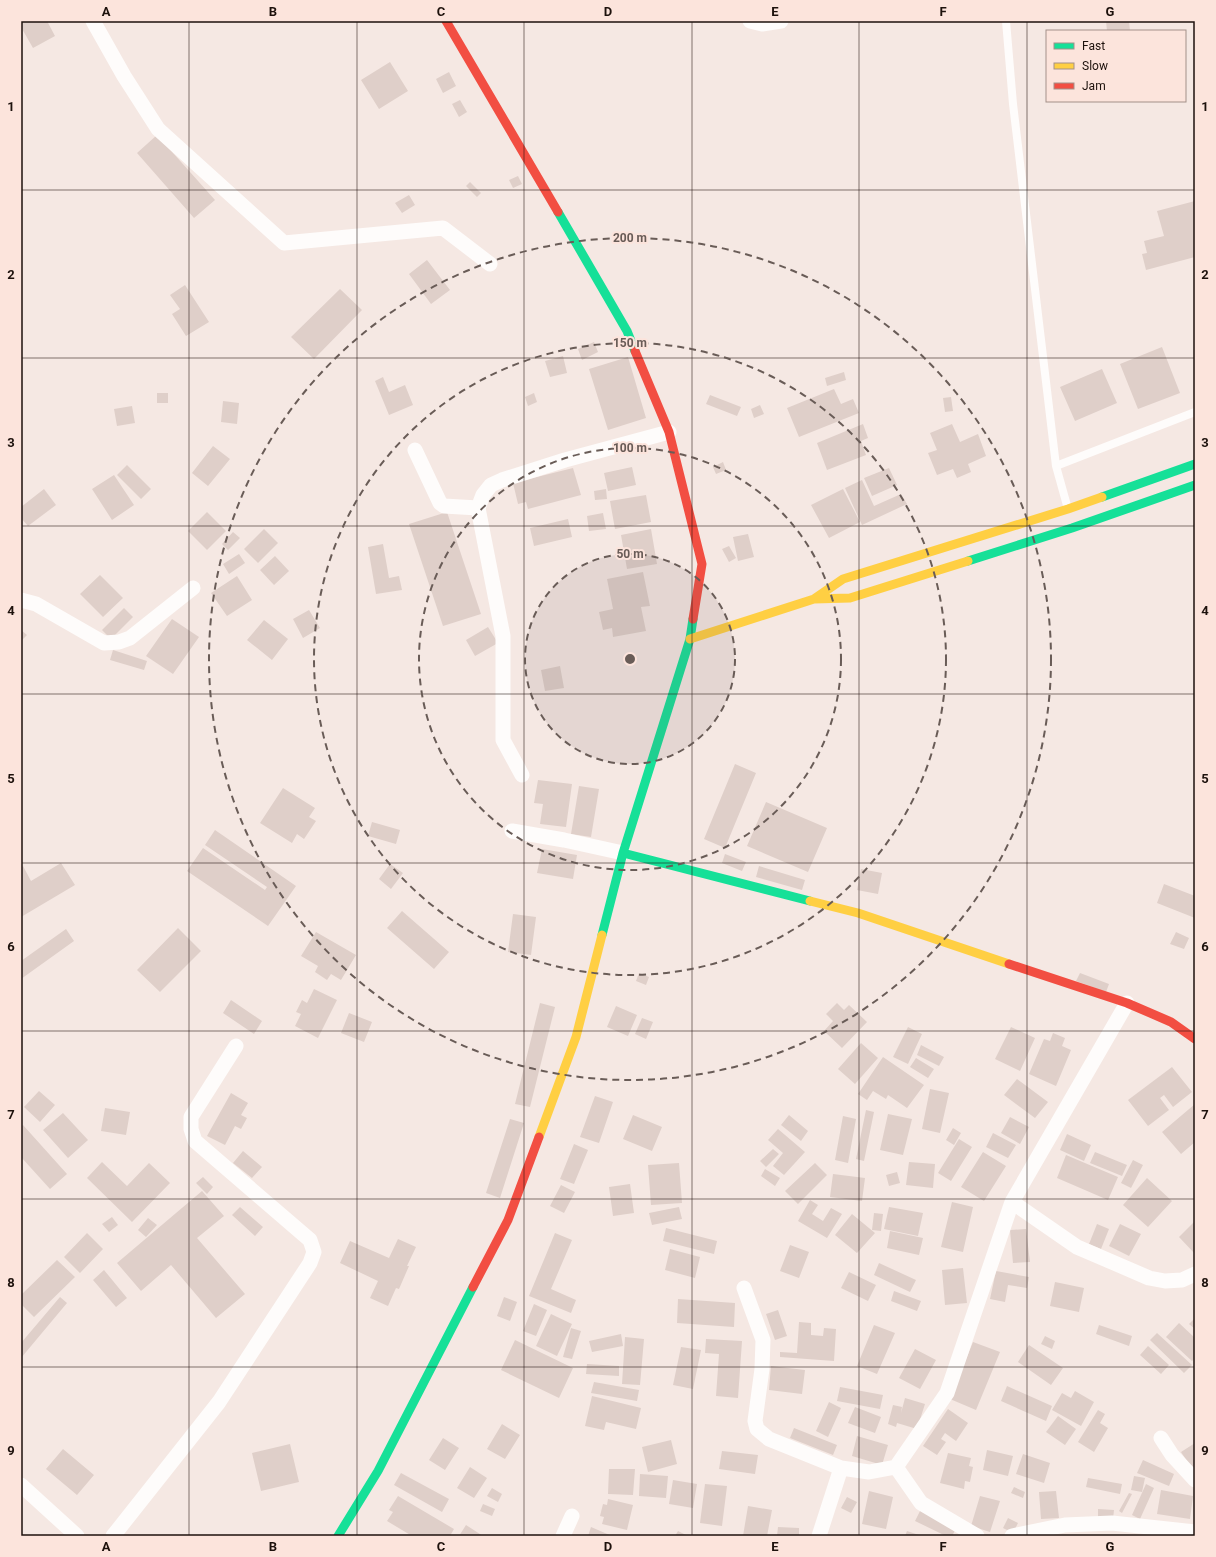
<svg xmlns="http://www.w3.org/2000/svg" width="1216" height="1557" viewBox="0 0 1216 1557" font-family="Roboto,sans-serif">
<style>
.building{fill:#dfcfc9}
.lines{fill:none;stroke-linecap:round;stroke-linejoin:round}
.lane{stroke:#fefcfb;stroke-width:8}
.street{stroke:#fefcfb;stroke-width:15}
.fast{stroke:#16e098;stroke-width:9}
.slow{stroke:#ffcf43;stroke-width:9}
.jam{stroke:#f24e42;stroke-width:9}
.grid{fill:none;stroke:#1d110c;stroke-width:1;stroke-opacity:0.55}
.ring{fill:none;stroke:#695c57;stroke-width:2;stroke-dasharray:7 5}
.centre{fill:#695c57;stroke:#fce4dc;stroke-width:2}
.ring-label{font-size:12px;text-anchor:middle;font-weight:bold;fill:#695c57;stroke:#fce4dc;stroke-width:4;stroke-linejoin:round;paint-order:stroke}
.neatline{fill:none;stroke:#1d110c;stroke-width:1.5}
.grid-label{font-size:13px;text-anchor:middle;font-weight:bold;fill:#1d110c}
</style>
<rect width="100%" height="100%" fill="#f5e8e3"/>
<path class="building" d="M 23,21 L 47,21 L 55,36 L 33,48 L 21,27 L 21,22 Z
M 1106,21 L 1129,21 L 1130,31 L 1107,31 Z
M 390,62 L 408,91 L 379,109 L 361,80 Z
M 449,72 L 456,86 L 443,93 L 436,79 Z
M 460,100 L 467,112 L 459,117 L 452,104 Z
M 157,135 L 215,200 L 194,218 L 137,153 Z
M 518,176 L 522,184 L 513,188 L 509,180 Z
M 470,182 L 481,193 L 477,197 L 466,186 Z
M 409,195 L 415,205 L 402,213 L 395,203 Z
M 1195,201 L 1195,257 L 1146,270 L 1142,254 L 1147,253 L 1144,241 L 1164,236 L 1157,211 Z
M 427,260 L 450,290 L 431,304 L 409,274 Z
M 185,285 L 209,322 L 186,336 L 172,314 L 180,309 L 170,295 Z
M 340,289 L 362,310 L 314,359 L 291,337 Z
M 594,342 L 598,352 L 582,360 L 578,349 Z
M 1162,347 L 1180,393 L 1138,409 L 1120,364 Z
M 563,356 L 567,373 L 550,377 L 545,361 Z
M 628,357 L 646,418 L 608,430 L 589,369 Z
M 1102,369 L 1117,403 L 1075,421 L 1060,387 Z
M 844,372 L 846,380 L 827,386 L 825,378 Z
M 383,377 L 389,392 L 405,385 L 413,405 L 389,415 L 375,381 Z
M 834,389 L 841,404 L 853,399 L 859,413 L 799,437 L 787,408 Z
M 157,393 L 168,393 L 168,403 L 157,403 Z
M 534,393 L 537,402 L 528,406 L 525,397 Z
M 710,395 L 741,407 L 737,416 L 706,404 Z
M 951,397 L 953,411 L 945,412 L 943,398 Z
M 223,401 L 239,403 L 237,424 L 221,422 Z
M 760,405 L 764,414 L 754,418 L 751,409 Z
M 132,406 L 135,423 L 117,426 L 114,409 Z
M 863,424 L 868,438 L 861,441 L 866,455 L 827,470 L 817,443 Z
M 952,424 L 960,442 L 978,434 L 986,456 L 968,464 L 971,472 L 957,478 L 953,469 L 937,475 L 928,453 L 937,450 L 930,433 Z
M 213,446 L 230,459 L 208,486 L 192,473 Z
M 723,462 L 726,470 L 716,474 L 713,467 Z
M 127,465 L 151,489 L 141,499 L 117,475 Z
M 632,467 L 636,485 L 608,491 L 604,473 Z
M 573,468 L 581,495 L 528,509 L 526,502 L 518,504 L 513,483 Z
M 889,468 L 897,485 L 872,496 L 864,478 Z
M 114,475 L 134,505 L 112,520 L 92,489 Z
M 862,480 L 874,506 L 901,494 L 907,504 L 862,525 L 845,488 Z
M 44,489 L 56,505 L 28,526 L 21,518 L 21,507 Z
M 606,489 L 607,499 L 595,500 L 594,491 Z
M 843,489 L 860,522 L 829,538 L 811,505 Z
M 646,495 L 651,522 L 615,529 L 610,501 Z
M 207,512 L 226,531 L 207,550 L 188,531 Z
M 447,512 L 481,614 L 443,626 L 409,524 Z
M 603,513 L 606,529 L 589,531 L 587,516 Z
M 568,519 L 572,537 L 534,546 L 530,528 Z
M 264,529 L 278,543 L 258,563 L 244,549 Z
M 651,529 L 657,564 L 627,569 L 621,535 Z
M 233,532 L 240,538 L 228,550 L 222,544 Z
M 748,534 L 754,557 L 738,561 L 733,537 Z
M 383,544 L 389,578 L 399,576 L 402,590 L 376,594 L 368,547 Z
M 729,546 L 736,558 L 729,562 L 722,549 Z
M 239,554 L 245,563 L 229,574 L 223,564 Z
M 275,556 L 289,571 L 274,585 L 260,570 Z
M 643,572 L 650,606 L 641,607 L 646,631 L 613,637 L 612,628 L 603,630 L 599,612 L 613,609 L 607,579 Z
M 100,575 L 123,598 L 103,617 L 80,594 Z
M 237,576 L 252,600 L 227,616 L 211,593 Z
M 124,608 L 133,617 L 111,639 L 102,630 Z
M 309,610 L 320,628 L 303,638 L 293,619 Z
M 172,619 L 199,637 L 173,674 L 146,656 Z
M 264,620 L 288,639 L 272,660 L 247,640 Z
M 488,627 L 498,643 L 475,656 L 466,640 Z
M 21,630 L 27,635 L 21,641 Z
M 113,650 L 147,661 L 144,670 L 110,660 Z
M 560,666 L 564,688 L 545,691 L 541,670 Z
M 735,764 L 756,773 L 725,848 L 704,839 Z
M 538,780 L 572,784 L 566,827 L 540,824 L 543,804 L 534,803 Z
M 579,786 L 599,789 L 591,837 L 571,834 Z
M 283,788 L 315,808 L 309,817 L 316,821 L 304,839 L 297,834 L 292,843 L 260,823 Z
M 766,802 L 827,828 L 808,872 L 747,846 Z
M 372,822 L 400,830 L 396,844 L 368,836 Z
M 215,830 L 296,886 L 268,926 L 187,871 L 203,848 L 265,890 L 267,887 L 205,845 Z
M 542,849 L 577,855 L 573,879 L 537,873 Z
M 725,854 L 746,862 L 742,871 L 722,863 Z
M 61,863 L 75,885 L 21,917 L 21,868 L 23,866 L 31,881 Z
M 390,864 L 403,873 L 391,889 L 379,879 Z
M 759,866 L 805,880 L 802,890 L 756,877 Z
M 861,869 L 882,873 L 878,894 L 857,890 Z
M 1164,884 L 1195,896 L 1195,918 L 1157,903 Z
M 402,911 L 449,952 L 434,969 L 387,928 Z
M 513,914 L 536,917 L 531,955 L 508,952 Z
M 178,928 L 201,951 L 160,992 L 137,970 Z
M 66,929 L 74,941 L 21,979 L 21,961 Z
M 316,932 L 356,955 L 341,980 L 331,974 L 327,980 L 315,972 L 318,966 L 301,956 Z
M 1176,932 L 1189,938 L 1184,949 L 1170,944 Z
M 639,973 L 649,977 L 646,985 L 636,981 Z
M 1080,973 L 1109,984 L 1106,992 L 1076,981 Z
M 314,989 L 337,1000 L 318,1038 L 295,1026 L 301,1014 L 296,1012 L 302,1000 L 307,1003 Z
M 231,1000 L 262,1021 L 254,1034 L 223,1013 Z
M 540,1003 L 555,1007 L 530,1107 L 515,1104 Z
M 837,1003 L 844,1010 L 849,1005 L 867,1022 L 842,1048 L 824,1031 L 833,1021 L 826,1014 Z
M 616,1006 L 637,1015 L 628,1036 L 607,1027 Z
M 349,1013 L 372,1022 L 364,1042 L 341,1033 Z
M 642,1018 L 653,1022 L 646,1039 L 635,1034 Z
M 908,1027 L 922,1034 L 908,1064 L 893,1057 Z
M 1011,1027 L 1035,1038 L 1020,1071 L 995,1059 Z
M 1053,1033 L 1065,1038 L 1062,1046 L 1071,1050 L 1056,1086 L 1029,1074 L 1044,1039 L 1050,1041 Z
M 861,1043 L 878,1058 L 855,1084 L 838,1069 Z
M 921,1045 L 944,1057 L 939,1066 L 917,1055 Z
M 883,1057 L 924,1085 L 907,1108 L 888,1095 L 886,1099 L 873,1091 L 867,1100 L 858,1094 Z
M 916,1058 L 934,1069 L 928,1078 L 910,1067 Z
M 1172,1067 L 1192,1092 L 1173,1107 L 1164,1095 L 1160,1098 L 1169,1110 L 1148,1126 L 1128,1100 Z
M 1017,1079 L 1048,1102 L 1035,1118 L 1004,1095 Z
M 930,1089 L 949,1093 L 940,1133 L 922,1129 Z
M 39,1091 L 55,1105 L 40,1122 L 24,1107 Z
M 231,1093 L 248,1103 L 241,1115 L 247,1118 L 241,1129 L 235,1126 L 225,1145 L 207,1136 Z
M 595,1096 L 613,1102 L 599,1143 L 580,1137 Z
M 1195,1104 L 1195,1142 L 1181,1154 L 1162,1132 Z
M 105,1108 L 130,1112 L 126,1135 L 101,1131 Z
M 866,1110 L 874,1112 L 864,1161 L 856,1159 Z
M 63,1113 L 88,1140 L 68,1158 L 43,1130 Z
M 888,1114 L 912,1119 L 903,1155 L 880,1150 Z
M 633,1115 L 662,1127 L 652,1151 L 623,1139 Z
M 789,1115 L 808,1131 L 801,1141 L 781,1125 Z
M 843,1116 L 856,1119 L 848,1163 L 835,1160 Z
M 1010,1117 L 1029,1127 L 1020,1144 L 1001,1133 Z
M 510,1119 L 524,1123 L 500,1198 L 486,1193 Z
M 23,1125 L 67,1174 L 50,1189 L 21,1157 L 21,1127 Z
M 953,1128 L 961,1133 L 954,1145 L 946,1140 Z
M 778,1129 L 805,1152 L 784,1175 L 773,1166 L 783,1153 L 768,1140 Z
M 993,1133 L 1016,1145 L 1008,1158 L 986,1147 Z
M 1067,1134 L 1091,1145 L 1084,1161 L 1060,1150 Z
M 959,1139 L 972,1147 L 951,1181 L 938,1173 Z
M 574,1144 L 588,1150 L 574,1184 L 560,1179 Z
M 773,1149 L 779,1154 L 766,1167 L 760,1161 Z
M 243,1151 L 262,1167 L 252,1178 L 233,1163 Z
M 983,1152 L 1006,1166 L 984,1201 L 961,1187 Z
M 1095,1152 L 1127,1165 L 1122,1176 L 1090,1163 Z
M 1066,1155 L 1118,1177 L 1108,1200 L 1057,1178 Z
M 1133,1160 L 1143,1165 L 1131,1188 L 1121,1183 Z
M 102,1162 L 127,1186 L 149,1163 L 170,1183 L 132,1222 L 87,1178 Z
M 909,1162 L 935,1164 L 933,1188 L 906,1185 Z
M 679,1163 L 682,1203 L 651,1205 L 648,1165 Z
M 815,1163 L 827,1175 L 798,1204 L 785,1191 Z
M 765,1169 L 780,1178 L 775,1186 L 761,1176 Z
M 897,1172 L 900,1183 L 889,1186 L 886,1175 Z
M 833,1174 L 865,1178 L 862,1201 L 830,1197 Z
M 203,1177 L 213,1187 L 207,1194 L 196,1183 Z
M 1147,1178 L 1172,1201 L 1148,1227 L 1123,1205 Z
M 630,1184 L 634,1213 L 613,1216 L 609,1187 Z
M 561,1185 L 575,1192 L 564,1213 L 550,1206 Z
M 202,1191 L 224,1216 L 197,1238 L 245,1294 L 216,1318 L 171,1265 L 141,1291 L 117,1263 Z
M 810,1200 L 818,1205 L 812,1214 L 823,1221 L 831,1208 L 842,1214 L 827,1238 L 798,1221 Z
M 952,1202 L 973,1207 L 963,1252 L 941,1247 Z
M 240,1207 L 263,1227 L 255,1236 L 232,1215 Z
M 679,1207 L 682,1219 L 652,1225 L 649,1213 Z
M 889,1207 L 923,1213 L 918,1236 L 884,1229 Z
M 874,1213 L 883,1214 L 881,1231 L 872,1230 Z
M 852,1214 L 875,1233 L 857,1253 L 835,1235 Z
M 112,1217 L 118,1225 L 109,1232 L 102,1224 Z
M 148,1218 L 157,1225 L 146,1237 L 138,1230 Z
M 1195,1221 L 1195,1254 L 1179,1237 Z
M 1097,1224 L 1109,1229 L 1101,1249 L 1089,1244 Z
M 1120,1224 L 1141,1234 L 1129,1256 L 1109,1246 Z
M 666,1228 L 717,1241 L 714,1254 L 663,1241 Z
M 1026,1229 L 1030,1262 L 1013,1263 L 1010,1230 Z
M 890,1231 L 923,1238 L 919,1255 L 887,1248 Z
M 87,1233 L 103,1249 L 80,1273 L 64,1257 Z
M 555,1233 L 572,1240 L 551,1289 L 576,1300 L 571,1313 L 529,1296 Z
M 398,1239 L 416,1247 L 407,1266 L 409,1266 L 399,1289 L 396,1288 L 388,1306 L 370,1298 L 378,1281 L 340,1263 L 350,1241 L 389,1258 Z
M 790,1245 L 809,1252 L 799,1278 L 780,1271 Z
M 670,1249 L 700,1257 L 695,1278 L 665,1270 Z
M 57,1260 L 75,1277 L 34,1317 L 21,1304 L 21,1295 Z
M 879,1263 L 916,1280 L 910,1292 L 874,1275 Z
M 963,1268 L 967,1303 L 945,1305 L 942,1270 Z
M 104,1270 L 127,1298 L 116,1307 L 93,1280 Z
M 996,1271 L 1029,1277 L 1027,1288 L 1008,1285 L 1005,1302 L 990,1299 Z
M 849,1272 L 876,1285 L 868,1301 L 841,1288 Z
M 1055,1282 L 1084,1288 L 1079,1312 L 1050,1306 Z
M 894,1291 L 921,1301 L 917,1311 L 891,1301 Z
M 60,1297 L 67,1303 L 21,1358 L 21,1343 Z
M 504,1297 L 517,1302 L 510,1321 L 497,1316 Z
M 678,1299 L 735,1303 L 734,1327 L 677,1323 Z
M 534,1304 L 547,1310 L 536,1336 L 523,1331 Z
M 778,1310 L 787,1336 L 775,1340 L 766,1314 Z
M 551,1314 L 572,1324 L 557,1356 L 536,1346 Z
M 1195,1318 L 1195,1329 L 1189,1324 Z
M 799,1322 L 811,1323 L 811,1335 L 823,1336 L 824,1328 L 836,1329 L 834,1361 L 780,1357 L 780,1352 L 797,1353 Z
M 1179,1323 L 1195,1338 L 1195,1358 L 1192,1361 L 1166,1337 Z
M 874,1325 L 895,1333 L 877,1374 L 857,1366 Z
M 1099,1325 L 1132,1336 L 1129,1346 L 1096,1334 Z
M 571,1328 L 581,1331 L 572,1359 L 563,1357 Z
M 1157,1333 L 1192,1365 L 1184,1373 L 1150,1340 Z
M 621,1334 L 623,1346 L 592,1352 L 589,1341 Z
M 1045,1336 L 1055,1341 L 1052,1349 L 1041,1344 Z
M 625,1337 L 644,1339 L 640,1385 L 622,1384 Z
M 706,1339 L 742,1341 L 738,1398 L 716,1396 L 719,1354 L 705,1353 Z
M 515,1340 L 573,1368 L 559,1398 L 501,1370 Z
M 973,1342 L 1000,1352 L 976,1410 L 950,1399 Z
M 1029,1345 L 1063,1368 L 1051,1385 L 1018,1362 Z
M 1148,1346 L 1169,1365 L 1161,1374 L 1140,1355 Z
M 681,1347 L 701,1350 L 693,1389 L 673,1385 Z
M 915,1349 L 936,1360 L 920,1389 L 899,1378 Z
M 587,1364 L 619,1366 L 619,1376 L 586,1374 Z
M 771,1366 L 805,1370 L 802,1394 L 769,1390 Z
M 594,1382 L 639,1390 L 637,1401 L 591,1393 Z
M 1007,1386 L 1052,1406 L 1046,1421 L 1001,1401 Z
M 840,1387 L 883,1395 L 880,1409 L 837,1401 Z
M 1075,1391 L 1094,1402 L 1081,1426 L 1052,1410 L 1062,1393 L 1071,1398 Z
M 592,1396 L 641,1408 L 636,1429 L 606,1422 L 604,1430 L 585,1426 Z
M 905,1398 L 925,1404 L 917,1429 L 897,1423 L 896,1427 L 888,1424 L 893,1405 L 902,1407 L 901,1413 Z
M 829,1402 L 841,1408 L 828,1437 L 816,1431 Z
M 855,1407 L 881,1417 L 875,1433 L 848,1423 Z
M 948,1409 L 968,1423 L 956,1441 L 945,1433 L 941,1439 L 946,1442 L 937,1455 L 923,1446 Z
M 1098,1410 L 1105,1414 L 1100,1423 L 1108,1428 L 1094,1452 L 1078,1442 Z
M 1058,1416 L 1076,1429 L 1065,1445 L 1046,1432 Z
M 502,1424 L 520,1435 L 505,1459 L 487,1449 Z
M 794,1428 L 837,1445 L 833,1455 L 790,1438 Z
M 857,1436 L 888,1445 L 882,1465 L 852,1456 Z
M 443,1438 L 459,1448 L 445,1470 L 429,1460 Z
M 671,1440 L 677,1464 L 648,1472 L 642,1447 Z
M 1195,1443 L 1195,1468 L 1193,1470 L 1181,1452 Z
M 290,1444 L 299,1482 L 261,1491 L 252,1453 Z
M 63,1449 L 94,1475 L 77,1495 L 46,1469 Z
M 987,1450 L 1013,1456 L 1008,1476 L 983,1470 Z
M 722,1451 L 758,1455 L 755,1474 L 719,1469 Z
M 948,1453 L 971,1458 L 969,1466 L 973,1467 L 970,1482 L 965,1481 L 964,1489 L 940,1483 Z
M 1023,1454 L 1050,1463 L 1044,1483 L 1016,1474 Z
M 1143,1460 L 1174,1474 L 1169,1486 L 1137,1473 Z
M 470,1467 L 487,1478 L 474,1498 L 457,1488 Z
M 609,1469 L 635,1469 L 633,1495 L 608,1494 Z
M 401,1473 L 449,1499 L 442,1512 L 394,1485 Z
M 640,1474 L 668,1476 L 666,1498 L 639,1496 Z
M 1134,1476 L 1145,1478 L 1142,1492 L 1131,1490 Z
M 1088,1478 L 1122,1484 L 1120,1494 L 1086,1487 Z
M 673,1480 L 697,1484 L 693,1508 L 669,1504 Z
M 705,1484 L 727,1486 L 722,1526 L 700,1523 Z
M 1146,1484 L 1154,1488 L 1140,1519 L 1132,1515 Z
M 1014,1487 L 1025,1492 L 1023,1498 L 1011,1493 Z
M 492,1488 L 502,1494 L 498,1502 L 487,1496 Z
M 1161,1490 L 1193,1496 L 1190,1519 L 1157,1514 Z
M 869,1491 L 893,1497 L 886,1529 L 862,1524 Z
M 1056,1491 L 1059,1518 L 1041,1519 L 1039,1492 Z
M 1129,1493 L 1132,1494 L 1122,1513 L 1119,1511 Z
M 398,1496 L 454,1529 L 450,1536 L 412,1536 L 387,1521 L 393,1512 L 389,1510 Z
M 980,1496 L 1000,1501 L 990,1532 L 971,1526 Z
M 847,1497 L 857,1502 L 851,1513 L 841,1508 Z
M 608,1499 L 633,1505 L 627,1530 L 602,1524 L 604,1517 L 600,1516 L 603,1504 L 607,1505 Z
M 483,1504 L 495,1509 L 492,1516 L 480,1511 Z
M 748,1506 L 772,1510 L 767,1536 L 743,1536 Z
M 921,1509 L 957,1527 L 952,1536 L 946,1536 L 915,1521 Z
M 1098,1509 L 1114,1510 L 1113,1519 L 1098,1519 Z
M 1008,1518 L 1018,1523 L 1013,1533 L 1003,1528 Z
M 466,1525 L 483,1536 L 459,1536 Z
M 591,1527 L 612,1536 L 588,1536 Z
M 778,1527 L 799,1528 L 799,1536 L 777,1536 Z
M 678,1531 L 688,1536 L 675,1536 Z
M 907,1531 L 922,1536 L 905,1536 Z"/>
<g class="lines">
<path class="lane" d="M 1006,21 L 1013,104 L 1056,466
M 1068,509 L 1056,466 L 1195,412"/>
<path class="street" d="M 93,21 L 124,76 L 158,129 L 284,243 L 443,228 L 490,264
M 750,21 L 762,24 L 781,21
M 415,450 L 440,503 L 444,506 L 478,508
M 21,600 L 36,604 L 104,643 L 119,642 L 130,638 L 193,588
M 522,775 L 503,740 L 503,636 L 478,508 L 483,495 L 491,485 L 502,480 L 565,460 L 669,432
M 512,831 L 564,840 L 623,853
M 1012,1202 L 1077,1247 L 1149,1278 L 1165,1281 L 1182,1280 L 1195,1274
M 744,1288 L 763,1340 L 762,1369 L 755,1421 L 757,1429 L 769,1439 L 841,1468
M 1161,1438 L 1172,1455 L 1195,1480
M 896,1467 L 947,1393 L 1012,1202 L 1127,1003
M 21,1485 L 77,1536
M 113,1536 L 219,1402 L 310,1263 L 314,1252 L 310,1240 L 195,1141 L 191,1129 L 191,1117 L 236,1046
M 563,1536 L 572,1516
M 819,1536 L 841,1468 L 869,1472 L 896,1467 L 921,1503 L 977,1536
M 1012,1536 L 1065,1525 L 1112,1523 L 1195,1532"/>
<path class="fast" d="M 558,212 L 627,331 L 635,351
M 1102,497 L 1195,464
M 968,561 L 1072,528 L 1195,485
M 623,853 L 810,901
M 602,935 L 623,853 L 690,639 L 693,619
M 338,1536 L 378,1471 L 473,1287"/>
<path class="slow" d="M 814,599 L 843,579 L 1068,509 L 1102,497
M 690,639 L 814,599 L 850,598 L 968,561
M 810,901 L 858,913 L 1009,964
M 539,1137 L 576,1037 L 602,935"/>
<path class="jam" d="M 446,21 L 558,212
M 635,351 L 669,432 L 702,564 L 693,619
M 1009,964 L 1127,1003 L 1171,1022 L 1195,1039
M 473,1287 L 508,1220 L 539,1137"/>
</g>
<path class="grid" d="M 189,21 L 189,1536M 357,21 L 357,1536M 524,21 L 524,1536M 692,21 L 692,1536M 859,21 L 859,1536M 1027,21 L 1027,1536M 21,190 L 1195,190M 21,358 L 1195,358M 21,526 L 1195,526M 21,694 L 1195,694M 21,863 L 1195,863M 21,1031 L 1195,1031M 21,1199 L 1195,1199M 21,1367 L 1195,1367"/>
<circle cx="630" cy="659" r="105" fill="#695c57" fill-opacity=".12"/>
<g class="ring">
<circle cx="630" cy="659" r="105"/>
<circle cx="630" cy="659" r="211"/>
<circle cx="630" cy="659" r="316"/>
<circle cx="630" cy="659" r="421"/>
</g>
<circle cx="630" cy="659" r="6" class="centre"/>
<g class="ring-label">
<text x="630" y="242">200 m</text>
<text x="630" y="347">150 m</text>
<text x="630" y="452">100 m</text>
<text x="630" y="558">50 m</text>
</g>
<rect width="1216" height="1557" fill="none" stroke="#fce4dc" stroke-width="44"/>
<rect x="1046" y="30" width="140" height="72" fill="#fce4dc" stroke="#a39089"/>
<rect x="1054" y="43" width="20" height="6" fill="#16e098" stroke="#a39089"/>
<text x="1082" y="50" font-size="12" fill="#1d110c">Fast</text>
<rect x="1054" y="63" width="20" height="6" fill="#ffcf43" stroke="#a39089"/>
<text x="1082" y="70" font-size="12" fill="#1d110c">Slow</text>
<rect x="1054" y="83" width="20" height="6" fill="#f24e42" stroke="#a39089"/>
<text x="1082" y="90" font-size="12" fill="#1d110c">Jam</text>
<rect x="22" y="22" width="1172" height="1513" class="neatline"/>
<g class="grid-label">
<text x="106" y="16">A</text>
<text x="273" y="16">B</text>
<text x="441" y="16">C</text>
<text x="608" y="16">D</text>
<text x="775" y="16">E</text>
<text x="943" y="16">F</text>
<text x="1110" y="16">G</text>
<text x="11" y="111">1</text>
<text x="1205" y="111">1</text>
<text x="11" y="279">2</text>
<text x="1205" y="279">2</text>
<text x="11" y="447">3</text>
<text x="1205" y="447">3</text>
<text x="11" y="615">4</text>
<text x="1205" y="615">4</text>
<text x="11" y="783">5</text>
<text x="1205" y="783">5</text>
<text x="11" y="951">6</text>
<text x="1205" y="951">6</text>
<text x="11" y="1119">7</text>
<text x="1205" y="1119">7</text>
<text x="11" y="1287">8</text>
<text x="1205" y="1287">8</text>
<text x="11" y="1455">9</text>
<text x="1205" y="1455">9</text>
<text x="106" y="1551">A</text>
<text x="273" y="1551">B</text>
<text x="441" y="1551">C</text>
<text x="608" y="1551">D</text>
<text x="775" y="1551">E</text>
<text x="943" y="1551">F</text>
<text x="1110" y="1551">G</text>
</g>
</svg>
